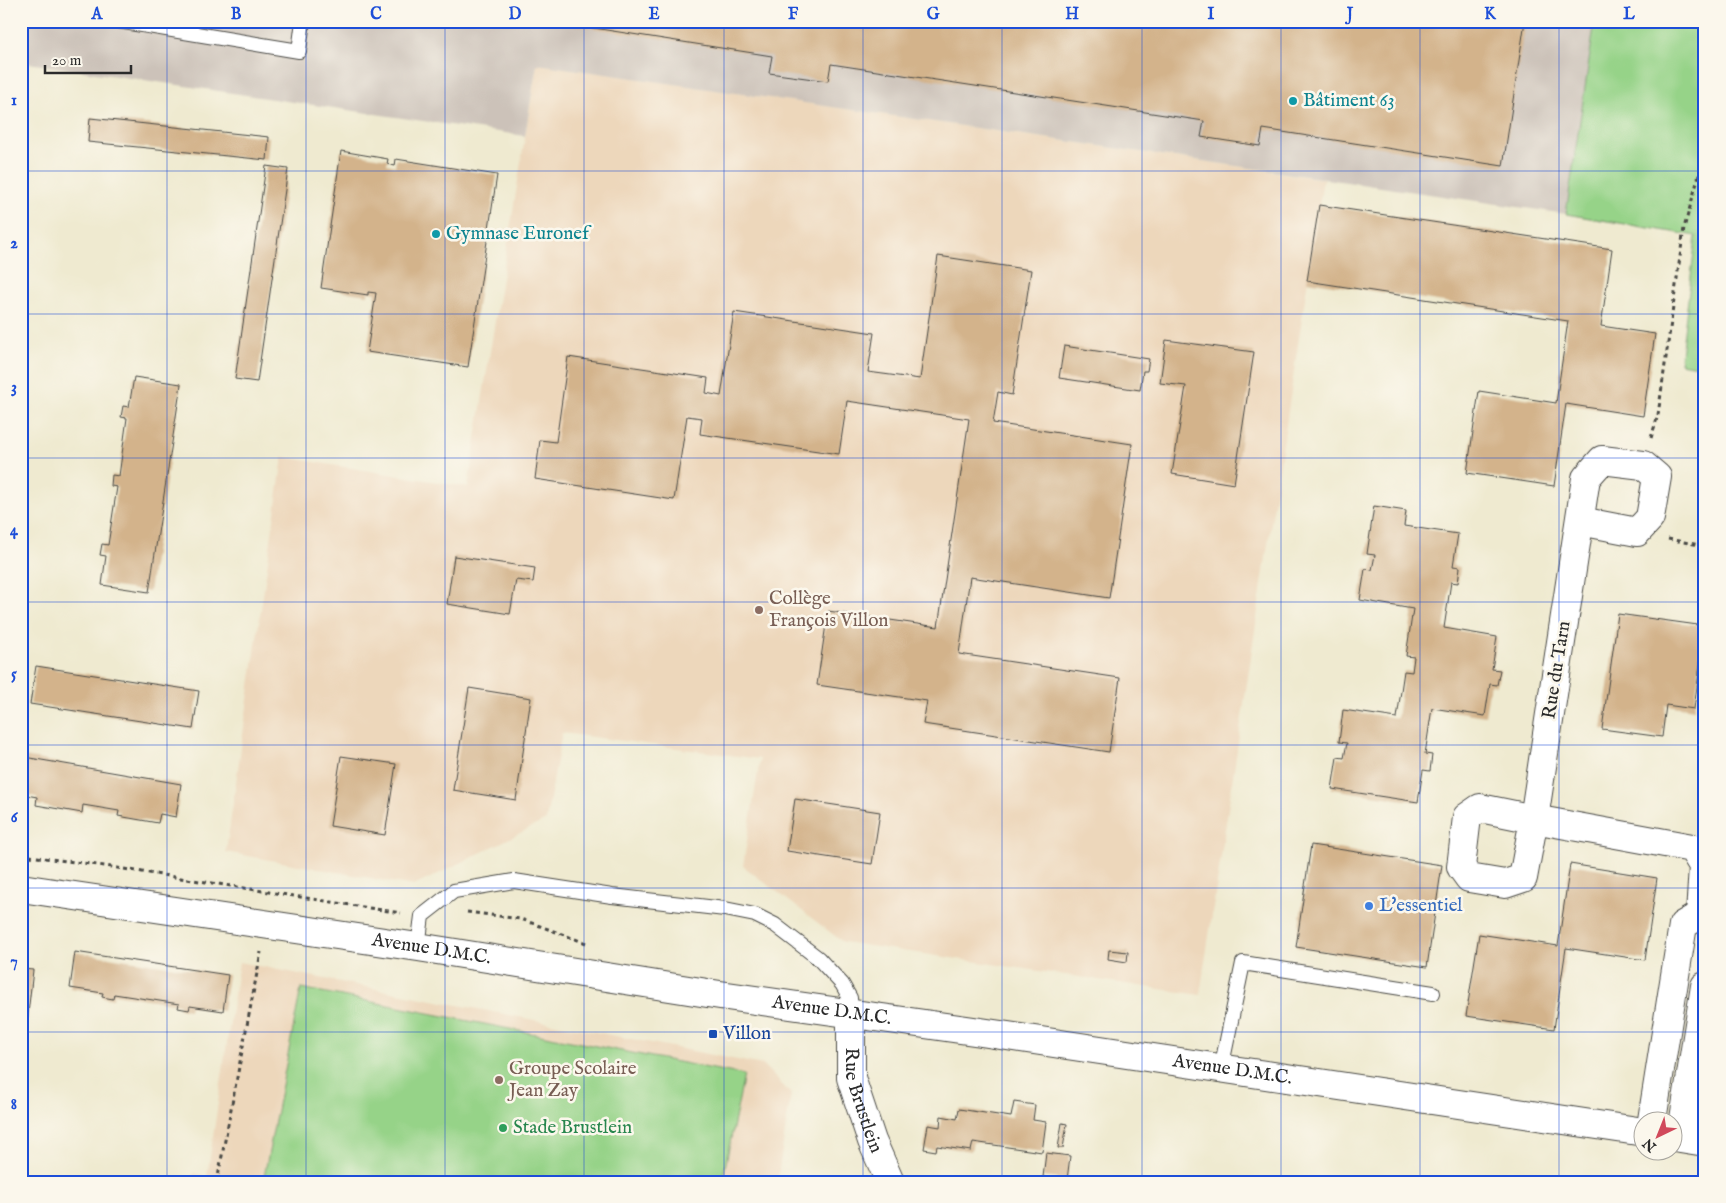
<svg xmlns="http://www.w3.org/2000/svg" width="1726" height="1203" viewBox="0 0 1726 1203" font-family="'IM FELL English',serif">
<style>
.built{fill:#edd7bb}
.industrial{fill:#ccc2b9}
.green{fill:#96d388;stroke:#607f5a}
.building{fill:#d3b38b}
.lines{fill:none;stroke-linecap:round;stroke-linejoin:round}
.lane-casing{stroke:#484844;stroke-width:16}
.street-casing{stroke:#484844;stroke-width:30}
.path{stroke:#484844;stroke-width:3;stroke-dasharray:4 4;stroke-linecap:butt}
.lane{stroke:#fff;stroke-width:14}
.street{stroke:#fff;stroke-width:28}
.grid{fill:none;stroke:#1d4ed8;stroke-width:1;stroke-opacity:0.55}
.culture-dot{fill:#0f9aa8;stroke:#fbf7ec;stroke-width:2}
.education-dot{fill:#8d6e63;stroke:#fbf7ec;stroke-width:2}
.shop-dot{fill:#3f7fe0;stroke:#fbf7ec;stroke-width:2}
.transit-dot{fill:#1a4fb4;stroke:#fbf7ec;stroke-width:2}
.leisure-dot{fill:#2e9e5b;stroke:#fbf7ec;stroke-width:2}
.labels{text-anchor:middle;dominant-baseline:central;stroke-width:5;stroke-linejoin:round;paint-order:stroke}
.culture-label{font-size:19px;fill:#0d838f;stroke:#fbf7ec;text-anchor:start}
.education-label{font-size:19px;fill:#785e54;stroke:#fbf7ec;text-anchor:start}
.street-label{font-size:19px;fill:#2b2b2b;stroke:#fbf7ec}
.shop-label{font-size:19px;fill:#366cbe;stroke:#fbf7ec;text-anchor:start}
.transit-label{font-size:19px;fill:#164399;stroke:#fbf7ec;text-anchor:start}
.leisure-label{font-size:19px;fill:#27864d;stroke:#fbf7ec;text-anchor:start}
.neatline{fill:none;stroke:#1d4ed8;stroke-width:2}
.grid-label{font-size:16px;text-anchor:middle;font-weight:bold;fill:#1d4ed8}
</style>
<rect width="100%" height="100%" fill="#fbf7ec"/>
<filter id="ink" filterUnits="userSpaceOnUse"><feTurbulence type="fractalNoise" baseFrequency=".02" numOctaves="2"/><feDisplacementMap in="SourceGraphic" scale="10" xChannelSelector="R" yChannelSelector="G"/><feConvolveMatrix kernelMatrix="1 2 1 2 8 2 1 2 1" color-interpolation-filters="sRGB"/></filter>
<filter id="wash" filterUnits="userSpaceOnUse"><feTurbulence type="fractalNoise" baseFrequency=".0096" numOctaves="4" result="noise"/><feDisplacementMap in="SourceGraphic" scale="20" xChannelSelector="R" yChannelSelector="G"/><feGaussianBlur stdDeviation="1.12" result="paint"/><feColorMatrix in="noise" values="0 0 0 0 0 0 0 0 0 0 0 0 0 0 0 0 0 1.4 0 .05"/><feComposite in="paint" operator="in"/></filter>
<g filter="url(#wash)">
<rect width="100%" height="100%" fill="#efead0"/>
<path class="built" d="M 537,64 L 1323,179 L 1200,995 L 843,942 L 743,866 L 760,759 L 562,733 L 546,820 L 414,886 L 226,852 L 283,457 L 468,487 Z
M 239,962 L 763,1065 L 791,1094 L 777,1182 L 184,1182 L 195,1173 L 207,1177 Z"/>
<path class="industrial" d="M 21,21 L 1595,21 L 1566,214 L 537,64 L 525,136 L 21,62 Z"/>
<path class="green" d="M 1595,21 L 1705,21 L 1705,367 L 1680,363 L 1696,236 L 1566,214 Z
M 301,988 L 744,1075 L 722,1182 L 263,1182 Z"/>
<g id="blocks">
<path class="building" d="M 549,21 L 1525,21 L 1503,166 L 1263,129 L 1260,146 L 1201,137 L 1204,121 L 831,64 L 828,81 L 769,73 L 772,56 Z
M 90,118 L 269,137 L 267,160 L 88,142 Z
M 341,151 L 388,159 L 387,164 L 395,166 L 396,159 L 497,175 L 468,367 L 367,352 L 376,293 L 368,292 L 368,295 L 321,288 Z
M 266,166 L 288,169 L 257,382 L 235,379 Z
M 1319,205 L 1612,249 L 1601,326 L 1655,334 L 1643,416 L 1566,404 L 1554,486 L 1467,473 L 1479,391 L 1556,403 L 1568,321 L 1307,281 Z
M 938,256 L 1031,270 L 1012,395 L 998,392 L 993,423 L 1132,444 L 1109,598 L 970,577 L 959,654 L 1120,678 L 1109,752 L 923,724 L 927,701 L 817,685 L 828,611 L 938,627 L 969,419 L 847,401 L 839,454 L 700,434 L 702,418 L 687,416 L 674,500 L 535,479 L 540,440 L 556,442 L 568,357 L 708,378 L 706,393 L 721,396 L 734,312 L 874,333 L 868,372 L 920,379 Z
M 1166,340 L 1254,352 L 1234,484 L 1172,474 L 1186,386 L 1160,383 Z
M 1064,346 L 1149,359 L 1147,371 L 1143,371 L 1140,390 L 1059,378 Z
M 134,377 L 181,384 L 149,592 L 102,585 L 106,556 L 100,555 L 102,544 L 108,545 L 117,487 L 111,486 L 112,475 L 119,476 L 127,418 L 121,417 L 123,406 L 129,407 Z
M 1374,506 L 1406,511 L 1404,526 L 1458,534 L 1453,566 L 1460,567 L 1458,583 L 1451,582 L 1444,628 L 1497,637 L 1492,669 L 1500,670 L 1497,685 L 1490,684 L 1485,716 L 1432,708 L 1425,754 L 1432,755 L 1430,771 L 1423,770 L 1418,802 L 1332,789 L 1337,757 L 1344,758 L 1347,743 L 1339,742 L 1343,710 L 1397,718 L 1404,671 L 1412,672 L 1414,657 L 1406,656 L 1413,609 L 1360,600 L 1365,569 L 1372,570 L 1375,555 L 1367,554 Z
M 454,556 L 535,568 L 533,582 L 516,580 L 510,614 L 447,604 Z
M 1618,614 L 1705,626 L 1694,709 L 1666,705 L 1662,737 L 1602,729 Z
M 36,666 L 199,691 L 193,729 L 30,704 Z
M 469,688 L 531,698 L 516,800 L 453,790 Z
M 341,756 L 396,764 L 385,835 L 330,826 Z
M 24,757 L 181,784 L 176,817 L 160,814 L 158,823 L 118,816 L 119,811 L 83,805 L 82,813 L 36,805 L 37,797 L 21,794 L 21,775 Z
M 795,799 L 880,812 L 872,864 L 787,851 Z
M 1311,845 L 1442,865 L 1427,967 L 1296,947 Z
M 1570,864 L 1657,878 L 1645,960 L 1566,948 L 1554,1029 L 1466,1016 L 1479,934 L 1558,946 Z
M 1109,950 L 1128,952 L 1127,962 L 1108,959 Z
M 75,952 L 228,975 L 223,1011 L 190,1006 L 189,1010 L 178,1008 L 179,1004 L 114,994 L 113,999 L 102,997 L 103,993 L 70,988 Z
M 21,969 L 33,970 L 23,1057 L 21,1057 Z
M 1014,1102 L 1035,1105 L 1033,1120 L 1046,1122 L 1042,1152 L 973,1142 L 971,1151 L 937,1146 L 936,1151 L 924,1149 L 928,1125 L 940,1127 L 941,1116 L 957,1119 L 959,1109 L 1011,1117 Z
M 1062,1123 L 1067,1124 L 1063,1148 L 1058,1148 Z
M 1046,1153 L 1070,1156 L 1067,1180 L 1043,1177 Z"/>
</g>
</g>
<g filter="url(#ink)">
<use href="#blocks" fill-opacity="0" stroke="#484844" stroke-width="1"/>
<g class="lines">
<defs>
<path id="lane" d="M 118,21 L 299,51 L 303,21
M 418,947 L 422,916 L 454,891 L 514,881 L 612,896 L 725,909 L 755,915 L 775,925 L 818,958 L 842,984 L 850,998 L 851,1014
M 1221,1069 L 1243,963 L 1433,993"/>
<g id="street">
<path d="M 1580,521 L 1637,532 L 1650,518 L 1657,477 L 1643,465 L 1602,460 L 1586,478 L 1534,819 L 1692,848 L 1703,866 L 1700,915"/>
<path d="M 1480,808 L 1534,819 L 1523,878 L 1505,884 L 1469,878 L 1461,867 L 1467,817 Z"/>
<path id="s1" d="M 21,888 L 418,947 L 720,995 L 981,1032 L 1644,1132"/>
<path id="s2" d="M 851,1014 L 851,1078 L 872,1141 L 890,1182"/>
<path d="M 1652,1120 L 1683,925 L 1700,915 L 1705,917"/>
<path d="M 1674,1137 L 1705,1142"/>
<path d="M 1681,1138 L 1705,986"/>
</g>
</defs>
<use href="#lane" class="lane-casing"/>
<use href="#street" class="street-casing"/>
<path class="path" d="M 1651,438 L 1658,415 L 1684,228 L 1705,154
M 1668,539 L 1705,546
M 21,855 L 105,866 L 401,913
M 467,912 L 521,919 L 586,943
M 217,1182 L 261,952"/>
<use href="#lane" class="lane"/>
<use href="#street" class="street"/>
</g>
</g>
<path class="grid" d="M 167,21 L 167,1182M 306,21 L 306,1182M 445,21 L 445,1182M 584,21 L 584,1182M 724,21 L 724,1182M 863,21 L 863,1182M 1002,21 L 1002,1182M 1142,21 L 1142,1182M 1281,21 L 1281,1182M 1420,21 L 1420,1182M 1559,21 L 1559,1182M 21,171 L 1705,171M 21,314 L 1705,314M 21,458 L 1705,458M 21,602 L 1705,602M 21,745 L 1705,745M 21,888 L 1705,888M 21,1032 L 1705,1032"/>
<g class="culture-dot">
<circle cx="1293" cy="101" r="5"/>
<circle cx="436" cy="234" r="5"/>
</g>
<g class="education-dot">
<circle cx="759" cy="610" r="5"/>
<circle cx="499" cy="1080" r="5"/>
</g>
<circle class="shop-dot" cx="1369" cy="906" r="5"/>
<rect class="transit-dot" x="708" y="1029" width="10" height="10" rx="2.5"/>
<circle class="leisure-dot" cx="503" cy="1128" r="5"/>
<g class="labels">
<g class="culture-label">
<text x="1303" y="101">Bâtiment 63</text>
<text x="446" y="234">Gymnase Euronef</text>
</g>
<g class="education-label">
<text x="769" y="599">Collège<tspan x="769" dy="22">François Villon</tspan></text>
<text x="509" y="1069">Groupe Scolaire<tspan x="509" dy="22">Jean Zay</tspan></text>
</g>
<g class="street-label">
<text transform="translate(1557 670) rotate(-81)">Rue du Tarn</text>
<text stroke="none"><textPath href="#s1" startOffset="415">Avenue D.M.C.</textPath></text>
<text stroke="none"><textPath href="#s1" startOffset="820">Avenue D.M.C.</textPath></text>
<text stroke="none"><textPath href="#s1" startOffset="1225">Avenue D.M.C.</textPath></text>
<text stroke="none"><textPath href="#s2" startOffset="88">Rue Brustlein</textPath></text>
</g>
<g class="shop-label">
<text x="1379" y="906">L'essentiel</text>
</g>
<g class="transit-label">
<text x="723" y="1034">Villon</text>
</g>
<g class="leisure-label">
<text x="513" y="1128">Stade Brustlein</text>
</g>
</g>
<rect width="1726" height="1203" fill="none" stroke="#fbf7ec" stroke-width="55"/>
<g transform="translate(1658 1136) rotate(223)"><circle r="24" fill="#fbf7ec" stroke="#a8a59f"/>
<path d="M0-4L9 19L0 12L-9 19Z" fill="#d1495b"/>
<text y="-8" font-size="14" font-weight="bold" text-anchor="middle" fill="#2b2b2b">N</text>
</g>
<path d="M45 65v8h86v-8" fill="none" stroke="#2b2b2b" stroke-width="2.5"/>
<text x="52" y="65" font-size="15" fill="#2b2b2b" stroke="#fbf7ec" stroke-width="4" paint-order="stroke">20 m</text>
<rect x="28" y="28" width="1670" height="1148" class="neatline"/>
<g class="grid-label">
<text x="97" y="19">A</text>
<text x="236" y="19">B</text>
<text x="376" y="19">C</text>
<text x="515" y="19">D</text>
<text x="654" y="19">E</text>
<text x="793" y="19">F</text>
<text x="933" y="19">G</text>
<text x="1072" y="19">H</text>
<text x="1211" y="19">I</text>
<text x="1350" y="19">J</text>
<text x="1490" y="19">K</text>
<text x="1629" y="19">L</text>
<text x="14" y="105">1</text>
<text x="14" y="248">2</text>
<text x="14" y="392">3</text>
<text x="14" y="535">4</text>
<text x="14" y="679">5</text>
<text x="14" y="822">6</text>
<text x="14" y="966">7</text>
<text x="14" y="1109">8</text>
</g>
</svg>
